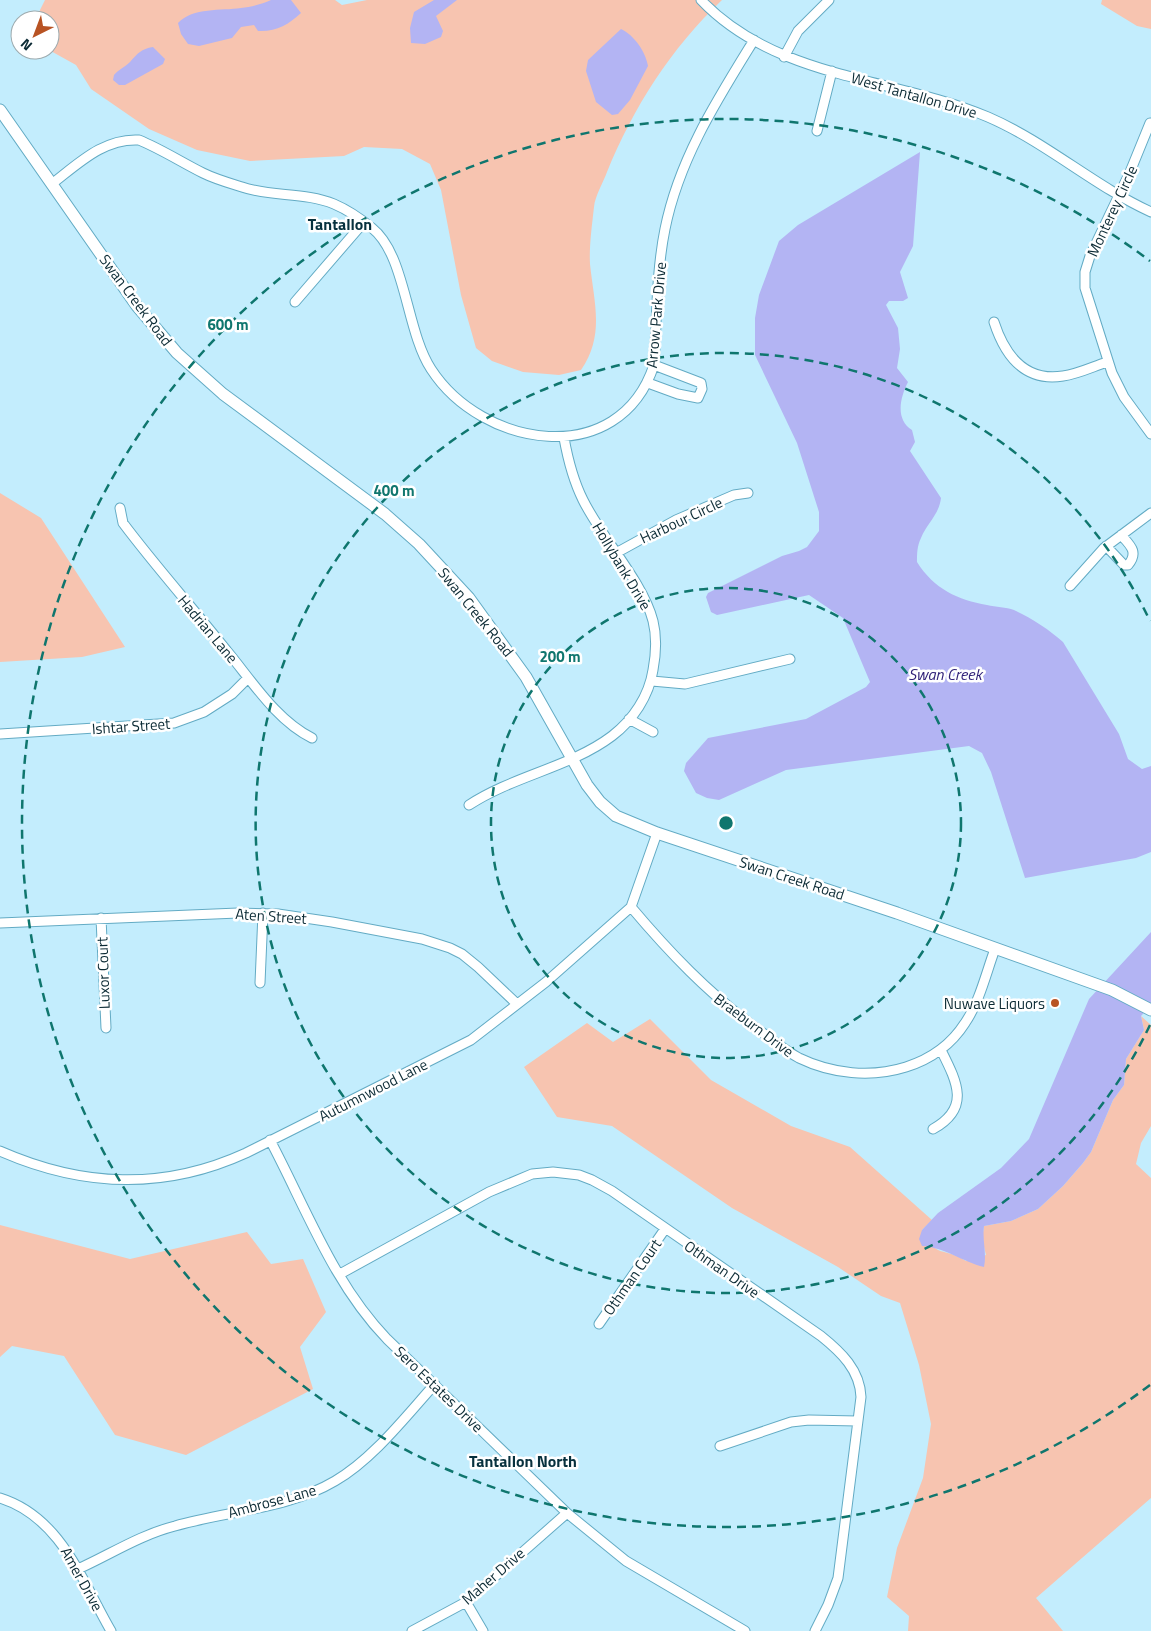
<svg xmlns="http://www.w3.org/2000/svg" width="1151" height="1631" viewBox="0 0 1151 1631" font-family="'Titillium Web',sans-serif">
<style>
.green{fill:#f7c4b0}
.water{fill:#b3b4f3}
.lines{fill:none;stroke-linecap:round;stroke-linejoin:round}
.minor-casing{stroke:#63abc4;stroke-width:11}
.tertiary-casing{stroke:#63abc4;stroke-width:13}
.minor{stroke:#fff;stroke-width:9}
.tertiary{stroke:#fff;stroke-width:11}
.ring{fill:none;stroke:#0f766e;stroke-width:2.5;stroke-dasharray:9 6}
.poi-dot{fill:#b85323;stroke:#fff;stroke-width:2}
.labels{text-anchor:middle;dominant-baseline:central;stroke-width:5;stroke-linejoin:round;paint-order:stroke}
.street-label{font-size:15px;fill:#0b2a34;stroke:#fff}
.poi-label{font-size:15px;fill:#0b2a34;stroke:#fff;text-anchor:end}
.neighbourhood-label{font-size:16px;font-weight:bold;fill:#08313e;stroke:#fff}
.water-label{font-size:16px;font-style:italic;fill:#302178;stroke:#fff}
.centre{fill:#0f766e;stroke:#fff;stroke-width:2.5}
.ring-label{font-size:15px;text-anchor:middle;font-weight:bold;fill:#0f766e;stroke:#fff;stroke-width:5;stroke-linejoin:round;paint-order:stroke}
</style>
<rect width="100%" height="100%" fill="#c3edfd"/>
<path class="green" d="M 45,0 L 335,0 L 342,5 L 367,0 L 722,0 C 671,48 633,108 607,172 C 603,183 595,196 594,207 C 592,225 589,246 590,264 C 594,303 605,335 581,370 L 559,375 L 523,372 L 492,361 L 476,348 L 461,295 L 441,190 L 430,164 L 402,149 L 364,147 L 344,156 L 250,161 L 197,150 L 149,129 L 91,89 L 76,65 L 49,50 L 50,20 L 35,20 Z
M 1102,0 L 1151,0 L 1151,29 L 1137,26 L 1101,4 Z
M 0,493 L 41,518 L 125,647 L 82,657 L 0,662 Z
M 1141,1016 L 1151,1025 L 1151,1126 L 1141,1143 L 1136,1164 L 1151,1178 L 1151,1498 L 1036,1598 L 1063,1631 L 908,1631 L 909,1616 L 887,1597 L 897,1548 L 923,1478 L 931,1424 L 919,1365 L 900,1303 L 881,1296 L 838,1267 L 732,1208 L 612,1126 L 557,1117 L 524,1067 L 587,1023 L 613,1042 L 650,1019 L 711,1080 L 791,1126 L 850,1147 L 932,1220 L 922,1230 C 937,1260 943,1246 966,1261 L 986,1255 L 982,1239 L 984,1226 L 1011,1221 L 1038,1209 L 1063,1186 L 1083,1163 L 1091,1152 L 1113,1100 L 1124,1085 L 1126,1059 L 1144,1030 Z
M 0,1225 L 130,1259 L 247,1232 L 271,1264 L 303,1259 L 326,1312 L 300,1347 L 313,1389 L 186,1455 L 115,1435 L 64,1356 L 12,1346 L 0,1357 Z"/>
<path class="water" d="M 271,0 L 291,0 L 301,13 C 288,25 276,32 258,31 L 254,25 L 241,27 L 232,38 L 199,46 L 188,44 L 181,34 L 178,23 C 193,7 221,11 241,8 C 251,7 262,4 271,0 Z
M 434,0 L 457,0 L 436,16 L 443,31 L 441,37 L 425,44 L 411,43 L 410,28 L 414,12 Z
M 621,29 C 634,35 646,52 648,66 L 630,100 L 618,114 L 612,115 L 596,102 L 586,71 L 588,60 Z
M 153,47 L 165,59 L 163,64 L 125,85 L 119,85 L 113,80 L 114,75 C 118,70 125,67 130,62 C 138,53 141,49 153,47 Z
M 920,152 L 913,246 L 900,272 L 908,298 L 903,301 L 889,301 L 886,305 L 898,328 L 900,349 L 897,368 L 908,382 C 900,398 895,419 912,430 L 915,442 L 910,451 L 941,498 C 939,515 927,523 921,538 C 917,546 917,554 917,562 C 934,589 958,600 987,605 C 996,607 1006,607 1014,610 C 1030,617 1050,630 1063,642 L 1119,734 L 1128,759 L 1142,769 L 1151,766 L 1151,852 L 1136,858 L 1025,878 L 991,772 L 982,753 L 969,746 L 786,770 L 719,800 L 707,798 L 696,793 L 684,771 L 686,763 L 708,738 L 806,719 L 866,687 L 870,682 L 843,618 L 809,595 L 717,615 L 711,612 L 706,597 L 708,593 L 782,556 L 799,551 L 807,547 L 819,531 L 819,512 L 797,443 L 755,355 L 755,318 L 759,295 L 779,241 L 798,225 Z
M 1151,932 L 1151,1005 L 1141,1016 L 1144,1030 L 1126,1059 L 1124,1085 L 1113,1100 L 1091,1152 L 1083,1163 L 1063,1186 L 1038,1209 L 1011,1221 L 984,1226 C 982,1240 987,1253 984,1267 C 963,1262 944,1247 922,1246 L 919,1239 L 922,1230 L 938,1213 L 1001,1168 L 1029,1139 L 1089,999 Z"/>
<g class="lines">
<defs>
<path id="minor" d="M 701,0 C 776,79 893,77 988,117 C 1046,142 1094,186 1151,212
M 784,57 L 798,31 L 829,0
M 1150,123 L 1130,172 L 1090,256 L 1085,272 L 1085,288 L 1112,373 L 1124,397 L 1151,434
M 817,131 L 832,71
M 53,183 C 79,163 104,138 139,140 C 161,149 181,162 203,173 C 215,179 229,183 242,187 C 271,197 305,192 334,204 C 348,210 361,219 372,228 C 406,255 406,331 431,369 C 482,448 619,471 654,365 C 657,321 656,273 665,229 C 679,159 717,100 754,40
M 295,302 L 364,222
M 994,322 C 1005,356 1025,382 1063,376 C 1078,374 1092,367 1107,362
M 648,383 L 678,394 L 698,398 L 702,389 L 701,383 L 654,365
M 120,508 L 123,523 C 156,567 193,608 227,651 C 252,681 276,720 312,738
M 1106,546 L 1124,565 L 1128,565 C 1139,552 1130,545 1121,535
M 616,553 L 676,520 L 734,495 L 748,493
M 1070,586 L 1104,548 L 1151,513
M 652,681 L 685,684 L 790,659
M 629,719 L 653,732
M 0,734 L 174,723 L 204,712 L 232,694 L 248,678
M 469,805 C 513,776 571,767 612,736 C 633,720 649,696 653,670 C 656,654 657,637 653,621 C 643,582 601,537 583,500 C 573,480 568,460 564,438
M 631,907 C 669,952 708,993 756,1028 C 770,1038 784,1050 799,1058 C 832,1074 871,1078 906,1067 C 931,1059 951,1045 965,1023 C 980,1001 986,973 995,949
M 101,918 L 106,1028
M 0,923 L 238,913 L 278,914 L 332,922 L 422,939 L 450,948 L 462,954 L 478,967 L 517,1004
M 260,983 L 263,913
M 933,1129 C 971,1108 957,1082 941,1050
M 270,1140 C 306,1208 333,1283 387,1339 L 567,1513 L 626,1561 L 745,1631
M 0,1151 C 82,1187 163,1191 246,1153 L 471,1040 L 546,982 L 631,907 L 657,833
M 340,1274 L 489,1192 L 532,1174 L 553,1172 L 579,1175 L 592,1180 L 612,1191 L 821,1336 C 841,1352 860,1370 861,1397 L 838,1578 L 828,1605 L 815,1631
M 599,1324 L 665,1229
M 720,1446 L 791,1422 L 809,1420 L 857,1421
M 0,1498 C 61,1517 82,1581 111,1631
M 78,1569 C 111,1554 140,1535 175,1526 C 227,1511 288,1509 335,1481 C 373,1459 406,1416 435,1384
M 466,1602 L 483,1631
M 412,1631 L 466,1602 L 567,1513"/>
<path id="tertiary" d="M 0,110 L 137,306 L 177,353 L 223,394 L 385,514 L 419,544 L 469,598 L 526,677 L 587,785 L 600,802 L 616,816 L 657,833 L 897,913 L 1112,990 L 1151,1010"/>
</defs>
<use href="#minor" class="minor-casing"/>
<use href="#tertiary" class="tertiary-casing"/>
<use href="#minor" class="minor"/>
<use href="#tertiary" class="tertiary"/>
</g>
<g class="ring">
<circle cx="726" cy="823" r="235"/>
<path d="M1150 1025A470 470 0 1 1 1150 621"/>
<path d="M1150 1385A704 704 0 1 1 1150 261"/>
</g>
<circle class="poi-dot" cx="1055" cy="1003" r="5"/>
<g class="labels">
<g class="street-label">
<text transform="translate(914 95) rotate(16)">West Tantallon Drive</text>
<text transform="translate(1112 211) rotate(-65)">Monterey Circle</text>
<text transform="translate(136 300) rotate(53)">Swan Creek Road</text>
<text transform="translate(656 315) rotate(-85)">Arrow Park Drive</text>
<text transform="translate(681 520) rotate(-25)">Harbour Circle</text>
<text transform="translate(622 566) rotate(59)">Hollybank Drive</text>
<text transform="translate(476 612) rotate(51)">Swan Creek Road</text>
<text transform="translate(208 629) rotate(50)">Hadrian Lane</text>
<text transform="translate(131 726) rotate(-4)">Ishtar Street</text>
<text transform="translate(792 878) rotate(18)">Swan Creek Road</text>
<text transform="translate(271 916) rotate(4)">Aten Street</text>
<text transform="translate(103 973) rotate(-92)">Luxor Court</text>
<text transform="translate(754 1025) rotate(37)">Braeburn Drive</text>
<text transform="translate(373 1090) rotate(-27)">Autumnwood Lane</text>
<text transform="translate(722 1269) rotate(35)">Othman Drive</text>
<text transform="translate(632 1277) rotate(-55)">Othman Court</text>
<text transform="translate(439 1389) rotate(44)">Sero Estates Drive</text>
<text transform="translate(272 1501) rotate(-15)">Ambrose Lane</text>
<text transform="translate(493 1576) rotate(-41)">Maher Drive</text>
<text transform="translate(82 1579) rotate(61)">Amer Drive</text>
</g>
<g class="poi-label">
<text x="1045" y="1003">Nuwave Liquors</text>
</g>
<g class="neighbourhood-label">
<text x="340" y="224">Tantallon</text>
<text x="523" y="1461">Tantallon North</text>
</g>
<g class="water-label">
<text x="945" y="674">Swan Creek</text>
</g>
</g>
<circle cx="726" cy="823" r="8" class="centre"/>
<g class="ring-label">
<text x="228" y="330">600 m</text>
<text x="394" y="496">400 m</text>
<text x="560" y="662">200 m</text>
</g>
<g transform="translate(35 35) rotate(222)"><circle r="24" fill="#ffffff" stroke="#9daaae"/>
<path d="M0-4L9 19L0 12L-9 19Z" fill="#b85323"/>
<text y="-8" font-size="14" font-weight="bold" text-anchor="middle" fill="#0b2a34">N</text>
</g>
</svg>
